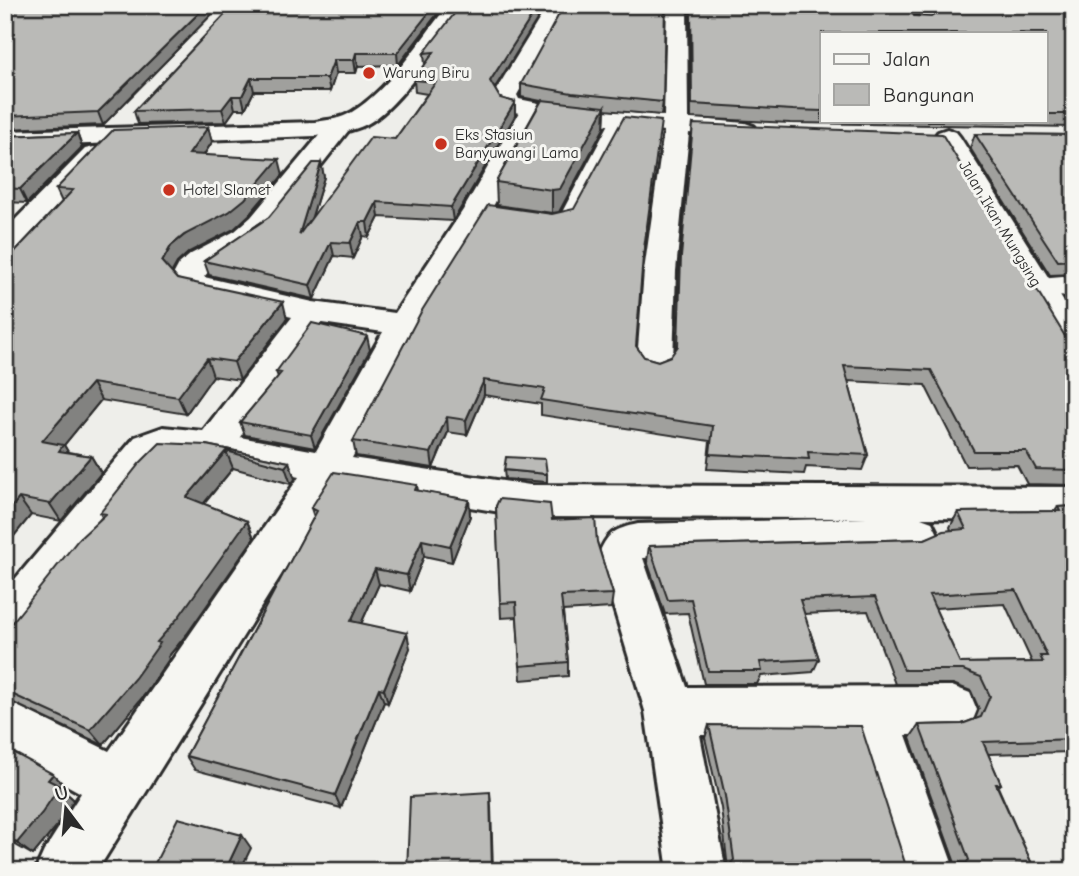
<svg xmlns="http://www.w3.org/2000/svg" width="1079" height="876" viewBox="0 0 1079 876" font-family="'Comic Neue',sans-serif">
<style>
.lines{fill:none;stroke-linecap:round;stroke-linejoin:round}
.lane-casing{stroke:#2b2b2b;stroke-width:5}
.street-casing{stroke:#2b2b2b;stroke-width:6}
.secondary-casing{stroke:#2b2b2b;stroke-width:6}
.lane{fill:#f6f6f2;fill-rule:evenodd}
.street{fill:#f6f6f2;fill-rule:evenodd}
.secondary{fill:#f6f6f2;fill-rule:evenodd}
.wall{fill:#a0a09d;stroke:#2b2b2b;stroke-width:2;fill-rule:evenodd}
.shaded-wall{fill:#828280;stroke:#2b2b2b;stroke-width:2}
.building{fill:#babab7;stroke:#2b2b2b;stroke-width:2;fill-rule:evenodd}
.poi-dot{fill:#c8321e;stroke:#f6f6f2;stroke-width:2.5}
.labels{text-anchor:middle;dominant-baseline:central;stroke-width:6;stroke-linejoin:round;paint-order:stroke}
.far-poi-label{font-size:16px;fill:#2b2b2b;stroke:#f6f6f2;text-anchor:start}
.far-street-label{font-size:16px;fill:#2b2b2b;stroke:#f6f6f2}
</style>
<rect width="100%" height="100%" fill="#eeeeea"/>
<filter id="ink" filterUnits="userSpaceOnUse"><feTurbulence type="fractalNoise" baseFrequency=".0143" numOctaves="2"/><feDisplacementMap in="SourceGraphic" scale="14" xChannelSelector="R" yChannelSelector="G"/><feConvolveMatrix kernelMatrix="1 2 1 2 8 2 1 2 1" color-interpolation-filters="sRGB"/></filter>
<g filter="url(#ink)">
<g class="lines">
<defs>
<path id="lane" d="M 618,116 L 625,120 L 573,221 L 542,224 L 540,221 L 542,218 L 561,214 L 611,120 Z"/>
<path id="street" d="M 548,5 L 568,5 L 517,95 L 519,99 L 553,106 L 664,116 L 667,5 L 687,5 L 688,118 L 745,123 L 754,126 L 758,131 L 754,136 L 745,139 L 689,133 L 676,271 L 673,361 L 667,369 L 655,373 L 643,369 L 637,361 L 644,271 L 664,131 L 541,118 L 491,210 L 421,325 L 352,458 L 530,485 L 1074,487 L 1074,519 L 921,518 L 932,522 L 938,534 L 932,546 L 917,551 L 643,558 L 687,687 L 952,686 L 970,693 L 977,710 L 970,727 L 952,734 L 906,735 L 955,871 L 897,871 L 855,736 L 700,735 L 726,871 L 668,871 L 645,711 L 598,556 C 607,533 614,529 638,524 L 867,518 L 530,517 L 337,485 L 97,871 L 35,871 L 44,851 L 81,793 L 5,751 L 5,700 L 109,751 L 299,477 L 213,460 L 163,457 L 22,639 L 5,645 L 5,591 L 135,437 L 163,427 L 203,431 L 292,317 L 184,293 L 171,279 L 179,264 L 191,254 L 235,231 L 251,217 L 331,121 L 340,119 L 349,121 L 352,126 L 271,229 C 251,247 220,256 204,277 L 313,302 L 395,313 L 463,210 L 519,113 L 503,109 L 493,95 ZM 322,323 L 383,332 L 316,451 L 240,437 Z
M 913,5 L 935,5 L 941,17 L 927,26 L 913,26 L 910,22 L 920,14 Z
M 1074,276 L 1074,296 L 1039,297 L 1028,294 L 1023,287 L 1028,280 Z"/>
<path id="secondary" d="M 448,5 L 468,5 C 445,37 400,107 367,124 C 351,132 332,134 315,136 L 5,147 L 5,131 L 315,122 C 328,120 341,119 352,112 C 389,90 421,39 448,5 Z
M 947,129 L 956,132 L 960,137 L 1074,318 L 1074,357 L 1062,354 L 1057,346 L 934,137 L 938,132 Z
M 94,147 L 103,149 L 107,155 L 103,161 L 16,253 L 5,256 L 5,230 L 85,149 Z"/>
</defs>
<use href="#lane" class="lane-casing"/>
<use href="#street" class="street-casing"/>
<use href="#secondary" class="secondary-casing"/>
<use href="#lane" class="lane"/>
<use href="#street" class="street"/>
<use href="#secondary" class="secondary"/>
</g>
<path class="wall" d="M 12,5 L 221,5 L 103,125 L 5,129 L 5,9 L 9,8 Z
M 234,5 L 444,5 L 398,65 L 358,66 L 356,73 L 336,73 L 330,91 L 254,91 L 245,109 L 235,109 L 226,122 L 138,124 L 134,111 Z
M 546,5 L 494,88 L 500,98 L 515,102 L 515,116 L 453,221 L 379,217 L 369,237 L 363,236 L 353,258 L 334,256 L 314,299 L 209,275 L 204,261 L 269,217 L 321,163 L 324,177 L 312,217 L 395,139 L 427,94 L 415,92 L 414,80 L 425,65 L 424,53 Z
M 690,5 L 919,5 L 916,14 L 914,15 L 931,17 L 940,11 L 938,5 L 1074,5 L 1074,127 L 790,123 L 691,118 ZM 822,33 L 1046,33 L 1046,121 L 822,121 Z
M 521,84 L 663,102 L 661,115 L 605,110 L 604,128 L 559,212 L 552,213 L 497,205 L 496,182 L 541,101 L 521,97 Z
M 693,124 L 1068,341 L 1074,342 L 1074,485 L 1027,484 L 1017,465 L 966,466 L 925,385 L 848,381 L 868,455 L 862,470 L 806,467 L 804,474 L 707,469 L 710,441 L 541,415 L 541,404 L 484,395 L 467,435 L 448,432 L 433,468 L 356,456 L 353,441 L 642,264 L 636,346 L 644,357 L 658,361 L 671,356 L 676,349 L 679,271 Z
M 208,127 L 212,142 L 204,155 L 283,175 L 249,215 L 234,229 L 189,252 L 177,263 L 172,273 L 177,279 L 287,319 L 240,380 L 213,376 L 186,414 L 101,400 L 64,445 L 68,452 L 91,456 L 101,473 L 61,521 L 31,515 L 5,547 L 5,262 L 62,202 L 56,189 Z
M 77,133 L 82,147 L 27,203 L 5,202 L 5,136 Z
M 975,134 L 1074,135 L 1074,274 L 1050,275 L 970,148 Z
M 1073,284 L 1074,284 L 1074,313 L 1065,299 Z
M 370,350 L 315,448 L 245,435 L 240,422 L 278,377 L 276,372 Z
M 206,445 L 289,462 L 295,479 L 291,484 L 233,468 L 204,504 L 247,521 L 254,538 L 187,634 L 168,657 L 169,659 L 146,693 L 103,745 L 5,699 L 5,626 L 11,624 L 102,517 L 100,513 Z
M 504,470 L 547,474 L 547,482 L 505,479 Z
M 417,485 L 418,491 L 469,500 L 470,516 L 452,562 L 424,556 L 410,591 L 379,584 L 361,624 L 410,648 L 388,703 L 384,702 L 341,808 L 195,770 L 186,756 L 314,517 L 311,508 Z
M 496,506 L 552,520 L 597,542 L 613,594 L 611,608 L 563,611 L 568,662 L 568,676 L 521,680 L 517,617 L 501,618 Z
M 1074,506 L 1074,752 L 988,754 L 1001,784 L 998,787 L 1032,864 L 1023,871 L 728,871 L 728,869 L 721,808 L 705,738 L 709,725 L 905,863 L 955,863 L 910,738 L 919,725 L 962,724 L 975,719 L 979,709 L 971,691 L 953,684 L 895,684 L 868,611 L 804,614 L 819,659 L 813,672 L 761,676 L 757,684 L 704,684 L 688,613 L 665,614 L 647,561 L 649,546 L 925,539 L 951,530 L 950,527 L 958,512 L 1055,511 L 1058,507 ZM 1005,604 L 1032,662 L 960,663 L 935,608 Z
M 5,748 L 67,788 L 64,791 L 74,800 L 56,827 L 33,855 L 5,839 Z"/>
<path class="shaded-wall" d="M 207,5 L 221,5 L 103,125 L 98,112 Z
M 435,5 L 444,5 L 398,65 L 397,53 Z
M 539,5 L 546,5 L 491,94 L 490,81 Z
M 916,5 L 919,5 L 916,14 L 907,22 L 911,10 Z
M 356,53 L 358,66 L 356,73 L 354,60 Z
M 334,60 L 336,73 L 330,91 L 327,78 Z
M 251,78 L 254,91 L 245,109 L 242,96 Z
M 232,96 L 235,109 L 226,122 L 222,109 Z
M 515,102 L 515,116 L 453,221 L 451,207 Z
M 605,107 L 604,128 L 559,212 L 552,213 L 552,190 Z
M 208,127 L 212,142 L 194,170 L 189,154 Z
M 77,133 L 82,147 L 27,203 L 20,189 Z
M 279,159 L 283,175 L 249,215 L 234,229 L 189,252 L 177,263 L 168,279 L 162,262 L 171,246 Z
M 321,163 L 324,177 L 302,249 L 299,235 Z
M 377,202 L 379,217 L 369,237 L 367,222 Z
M 360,222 L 363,236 L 353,258 L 350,243 Z
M 331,242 L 334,256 L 314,299 L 310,285 Z
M 283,302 L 287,319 L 240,380 L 234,362 Z
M 367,336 L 370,350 L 315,448 L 311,435 Z
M 207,358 L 213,376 L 186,414 L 178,397 Z
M 484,380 L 484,395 L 467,435 L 466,420 Z
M 92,383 L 101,400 L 64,445 L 74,462 L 42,441 Z
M 447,417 L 448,432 L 433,468 L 431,453 Z
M 226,451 L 233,468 L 195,514 L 187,497 Z
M 91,456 L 101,473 L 61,521 L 50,504 Z
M 289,462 L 295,479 L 291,484 L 285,467 Z
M 19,498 L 31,515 L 5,547 L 5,515 Z
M 469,500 L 470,516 L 452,562 L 450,546 Z
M 247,521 L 254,538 L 187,634 L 168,657 L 169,659 L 146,693 L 103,745 L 90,730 Z
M 422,540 L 424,556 L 410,591 L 407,575 Z
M 375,569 L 379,584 L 355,637 L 351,621 Z
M 407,633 L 410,648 L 388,703 L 384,689 Z
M 379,688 L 384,702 L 341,808 L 335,795 Z
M 53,774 L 67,788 L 64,791 L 74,800 L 56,827 L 33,855 L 17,843 L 48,780 Z
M 490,792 L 491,806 L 493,871 L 492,871 Z
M 242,835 L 251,848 L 240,871 L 225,871 Z"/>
<path class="building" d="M 12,5 L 207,5 L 98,112 L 5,116 L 5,9 L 9,8 Z
M 234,5 L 435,5 L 397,53 L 356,53 L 354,60 L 334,60 L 327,78 L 251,78 L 242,96 L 232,96 L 222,109 L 134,111 Z
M 461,5 L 539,5 L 490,81 L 500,98 L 515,102 L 451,207 L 377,202 L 367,222 L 360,222 L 350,243 L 331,242 L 310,285 L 204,261 L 269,217 L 313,163 L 321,163 L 299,235 L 371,137 L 395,139 L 436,82 L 414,80 L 434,52 L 424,53 Z
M 564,5 L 665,5 L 663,102 L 572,93 L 521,84 Z
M 691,5 L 916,5 L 911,10 L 914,16 L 931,17 L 946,8 L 945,5 L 1074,5 L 1074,114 L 1046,114 L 1046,33 L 822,33 L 822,111 L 793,110 L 692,104 Z
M 542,100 L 605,107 L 560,189 L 552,190 L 496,182 Z
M 624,117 L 661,121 L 643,256 L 636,346 L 644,357 L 658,361 L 671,356 L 678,346 L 681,257 L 693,124 L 942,134 L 1068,341 L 1074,342 L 1074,470 L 1036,469 L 1026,451 L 974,451 L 931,370 L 844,366 L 868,455 L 808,452 L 809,459 L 710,454 L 713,426 L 541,400 L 545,389 L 484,380 L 466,420 L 447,417 L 431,453 L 353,441 L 421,312 L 488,205 L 552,214 L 574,209 Z
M 208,127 L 189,154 L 279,159 L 245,199 L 229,212 L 184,235 L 171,246 L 162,262 L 177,279 L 283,302 L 234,362 L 207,358 L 178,397 L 92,383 L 42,441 L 63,445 L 59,451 L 91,456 L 50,504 L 19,498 L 5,515 L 5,273 L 8,270 L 5,270 L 5,262 L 73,190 L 56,189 L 113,130 Z
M 77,133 L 20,189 L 5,188 L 5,136 Z
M 975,134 L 1074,135 L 1074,260 L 1058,261 Z
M 312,323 L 367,336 L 311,435 L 240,422 L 281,373 L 276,372 Z
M 160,443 L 206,445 L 289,462 L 285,467 L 226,451 L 187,497 L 247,521 L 178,618 L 157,642 L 160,643 L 135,678 L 90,730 L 5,691 L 5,626 L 11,624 L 78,540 L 106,514 L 100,513 L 139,464 Z
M 506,457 L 545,459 L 547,474 L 504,470 Z
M 334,472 L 417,485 L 415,490 L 469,500 L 450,546 L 422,540 L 407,575 L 375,569 L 351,621 L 407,633 L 384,689 L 379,688 L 335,795 L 186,756 L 317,511 L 311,508 Z
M 499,499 L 550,504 L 552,520 L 595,518 L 597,542 L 613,594 L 561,596 L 568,662 L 520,666 L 516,602 L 500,603 L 496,506 Z
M 1074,506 L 1074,739 L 983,742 L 1001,784 L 996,784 L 1032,864 L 1020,865 L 1023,871 L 733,871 L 731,863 L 734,860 L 725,796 L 709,725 L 861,726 L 905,863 L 966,863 L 969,860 L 919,725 L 962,724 L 981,717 L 990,696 L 981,677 L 963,670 L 904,670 L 875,597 L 800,600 L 819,659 L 760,662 L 762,671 L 708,671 L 691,599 L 668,600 L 649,546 L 925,539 L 943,531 L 966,529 L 958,512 L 1060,511 L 1058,507 ZM 1016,590 L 1047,656 L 1040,656 L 1043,662 L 960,663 L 929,595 Z
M 5,748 L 53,774 L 48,780 L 60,786 L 42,813 L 17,843 L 5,836 Z
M 490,792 L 492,871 L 407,871 L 410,797 Z
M 178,818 L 242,835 L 225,871 L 151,871 Z"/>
</g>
<g class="poi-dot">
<circle cx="369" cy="73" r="7"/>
<circle cx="441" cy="144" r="7"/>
<circle cx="169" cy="190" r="7"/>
</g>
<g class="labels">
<g class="far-poi-label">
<text x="383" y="73">Warung Biru</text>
<text x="455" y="135">Eks Stasiun<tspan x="455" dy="18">Banyuwangi Lama</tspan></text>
<text x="183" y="190">Hotel Slamet</text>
</g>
<g class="far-street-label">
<text transform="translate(1000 224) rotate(59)">Jalan Ikan Mungsing</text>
</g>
</g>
<rect width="1079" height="876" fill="none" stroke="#f6f6f2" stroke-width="28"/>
<rect x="14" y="14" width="1051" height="848" fill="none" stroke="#2b2b2b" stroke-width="2.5" filter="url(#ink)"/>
<rect x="820" y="32" width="228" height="91" fill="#f6f6f2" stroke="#a5a5a2" stroke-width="2"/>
<rect x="834" y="54" width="35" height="10" fill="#f6f6f2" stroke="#a5a5a2" stroke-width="2"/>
<text x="883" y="66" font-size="21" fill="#2b2b2b">Jalan</text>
<rect x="834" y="84" width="35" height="21" fill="#babab7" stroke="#a5a5a2" stroke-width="2"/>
<text x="883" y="102" font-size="21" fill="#2b2b2b">Bangunan</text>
<g transform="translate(66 809) rotate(344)" stroke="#f6f6f2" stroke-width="5" paint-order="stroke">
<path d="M0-5L12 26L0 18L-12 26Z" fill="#2b2b2b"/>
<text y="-10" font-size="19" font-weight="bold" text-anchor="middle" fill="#2b2b2b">U</text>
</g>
</svg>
